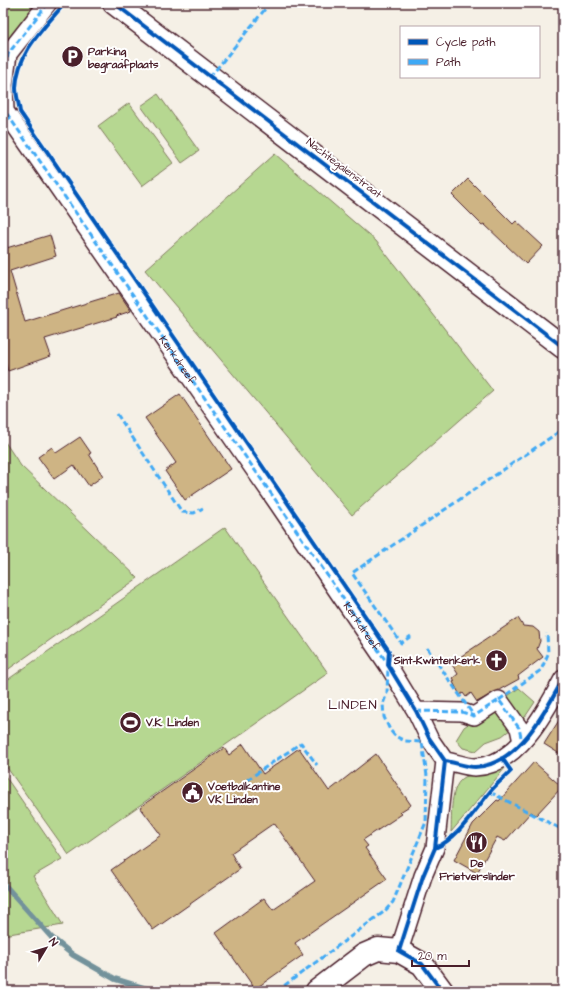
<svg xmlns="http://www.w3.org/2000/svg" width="566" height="994" viewBox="0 0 566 994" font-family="'Architects Daughter',sans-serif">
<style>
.green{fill:#b6d791;stroke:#807b5e}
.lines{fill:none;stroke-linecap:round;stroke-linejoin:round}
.stream{stroke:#73929b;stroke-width:5.5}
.building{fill:#ceb484;stroke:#4a1f2b}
.street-casing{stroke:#4a1f2b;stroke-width:20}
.secondary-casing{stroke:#4a1f2b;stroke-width:25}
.street{stroke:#fff;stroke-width:17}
.secondary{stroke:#fff;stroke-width:22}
.quiet{stroke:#3fa9f5;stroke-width:3;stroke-dasharray:6 3;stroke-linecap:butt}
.cycleway-casing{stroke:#fff;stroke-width:6}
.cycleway{stroke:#0057b8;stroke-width:4}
.labels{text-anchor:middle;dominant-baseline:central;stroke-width:4;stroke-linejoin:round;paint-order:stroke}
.poi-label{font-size:11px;font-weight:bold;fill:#4a1f2b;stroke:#fff;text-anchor:start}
.street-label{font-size:11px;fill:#4a1f2b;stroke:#fff}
.quarter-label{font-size:13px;letter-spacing:1px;fill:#4a1f2b;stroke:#fff}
</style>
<rect width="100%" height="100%" fill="#f5f0e6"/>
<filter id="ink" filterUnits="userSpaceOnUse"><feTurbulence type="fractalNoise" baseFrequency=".025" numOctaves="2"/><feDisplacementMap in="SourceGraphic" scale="8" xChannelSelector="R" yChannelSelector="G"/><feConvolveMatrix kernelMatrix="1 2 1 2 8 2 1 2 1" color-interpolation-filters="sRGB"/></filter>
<g filter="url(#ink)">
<path class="green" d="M 3,3 L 37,3 L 3,45 Z
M 158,94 L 199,151 L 182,163 L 141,106 Z
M 129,103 L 173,163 L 142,186 L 98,126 Z
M 275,154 L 376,241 L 493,391 L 352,515 L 145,270 Z
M 3,439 L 21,466 L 138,578 L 3,673 Z
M 225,527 L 328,673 L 69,855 L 3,762 L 3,683 Z
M 519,688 L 535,702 L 523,720 L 502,736 L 486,742 L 476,751 L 463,748 L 456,740 L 464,727 Z
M 505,768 L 451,832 C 452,816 449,785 465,777 C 476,771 493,770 505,768 Z
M 3,773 L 62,859 L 33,876 L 63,925 L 3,935 Z"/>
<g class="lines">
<path class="stream" d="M 3,883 L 52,938 L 73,955 L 115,979 L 154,991"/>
</g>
<path class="building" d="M 468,179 L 513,224 L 516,221 L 543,246 L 526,264 L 484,224 L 482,225 L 452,195 Z
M 50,235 L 56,256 L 10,271 L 25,322 L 119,293 L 131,311 L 116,316 L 117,317 L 45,339 L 51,356 L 8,371 L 3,355 L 3,249 Z
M 180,394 L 231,469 L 185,500 L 165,471 L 176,463 L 145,418 Z
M 80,437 L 91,453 L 89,454 L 103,476 L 89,486 L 74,465 L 54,479 L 38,457 L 52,447 L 56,453 Z
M 518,618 L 523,626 L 533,627 L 539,632 L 540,641 L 537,649 L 543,657 L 518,676 L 519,679 L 477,702 L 471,693 L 466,697 L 463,693 L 460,695 L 453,682 L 455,681 L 453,678 L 458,674 L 451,663 Z
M 563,714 L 563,756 L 544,744 Z
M 243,744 L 263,774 L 299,748 L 329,791 L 376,754 L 411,805 L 400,812 L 402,814 L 363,840 L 368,846 L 365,848 L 387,879 L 295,943 L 303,955 L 255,989 L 216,933 L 264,898 L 273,910 L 315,881 L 274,823 L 231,853 L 240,869 L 153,930 L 111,870 L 161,835 L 140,807 L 224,748 L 229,755 Z
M 534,762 L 562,787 L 536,815 L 531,812 L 505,841 L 497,837 L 477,873 L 454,860 L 473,824 L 497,800 L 499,801 Z"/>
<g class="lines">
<defs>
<path id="street" d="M 48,3 L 8,54 L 4,85 L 5,111 L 277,502 L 388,665 L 416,711 L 429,738 L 445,761 L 435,848 L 423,876 L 399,951
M 416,711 L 462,712 L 474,716 L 499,700 L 519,728 L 522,742
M 445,761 C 454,762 466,767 475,767 C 517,766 546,711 563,679"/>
<path id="secondary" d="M 114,3 L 563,347
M 317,991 L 364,955 L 378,949 L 399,951 L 422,964 L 442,991"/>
</defs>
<use href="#street" class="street-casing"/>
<use href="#secondary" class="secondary-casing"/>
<use href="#street" class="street"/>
<use href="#secondary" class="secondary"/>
<g class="quiet">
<path id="s1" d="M 48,3 L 8,54 L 4,85 L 5,111 L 277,502 L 388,664"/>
<path d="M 210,77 L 270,3"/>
<path d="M 117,414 L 182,512 L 194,513 L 203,508"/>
<path d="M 411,636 L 401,643 L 352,573 L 563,429"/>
<path d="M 427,648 L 474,716"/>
<path d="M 499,700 L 541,670 L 548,654 L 547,633"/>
<path d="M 416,711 L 462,712 L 474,716 L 499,700 L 519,728 L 522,742"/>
<path d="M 247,780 L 301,743 L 317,765"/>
<path d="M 490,792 L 563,830"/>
<path d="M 277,991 L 385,911 L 393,902 L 426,822 L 427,776 L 422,742 L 405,741 L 395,736 L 390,730 L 384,717 L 383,704 L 387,693 L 388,667"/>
</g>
<defs>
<path id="cycleway" d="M 65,3 C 44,28 17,52 16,88 C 16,95 19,104 20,112 L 389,651 L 388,665 L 416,711 L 429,738 L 445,761 L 435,848 L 423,876 L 399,951 L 422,964 L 442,991
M 114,3 L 563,347
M 445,761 C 454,762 466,767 475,767 C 517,766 546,711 563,679
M 435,848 C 458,838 473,813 489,793 C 495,785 504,778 511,771 L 502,758"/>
</defs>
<use href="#cycleway" class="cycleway-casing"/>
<use href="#cycleway" class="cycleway"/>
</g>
</g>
<defs>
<symbol id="parking-disc" viewBox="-11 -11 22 22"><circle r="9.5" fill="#4a1f2b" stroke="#fff"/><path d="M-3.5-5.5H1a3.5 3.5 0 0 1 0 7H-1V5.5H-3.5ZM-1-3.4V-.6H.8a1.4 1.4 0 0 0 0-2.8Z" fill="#fff"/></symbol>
<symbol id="church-disc" viewBox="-11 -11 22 22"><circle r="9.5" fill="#4a1f2b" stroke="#fff"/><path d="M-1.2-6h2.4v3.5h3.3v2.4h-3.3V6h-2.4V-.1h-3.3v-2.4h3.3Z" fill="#fff"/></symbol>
<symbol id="stadium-disc" viewBox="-11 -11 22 22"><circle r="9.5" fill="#4a1f2b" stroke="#fff"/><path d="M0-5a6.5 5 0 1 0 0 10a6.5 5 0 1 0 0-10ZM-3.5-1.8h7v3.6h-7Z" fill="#fff"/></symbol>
<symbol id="civic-disc" viewBox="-11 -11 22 22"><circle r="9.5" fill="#4a1f2b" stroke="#fff"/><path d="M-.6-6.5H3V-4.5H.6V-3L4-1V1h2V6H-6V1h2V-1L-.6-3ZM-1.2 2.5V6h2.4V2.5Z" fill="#fff"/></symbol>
<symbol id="restaurant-disc" viewBox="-11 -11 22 22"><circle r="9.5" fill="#4a1f2b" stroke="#fff"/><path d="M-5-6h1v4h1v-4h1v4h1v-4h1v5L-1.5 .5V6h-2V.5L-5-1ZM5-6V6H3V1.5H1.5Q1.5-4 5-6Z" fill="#fff"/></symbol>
</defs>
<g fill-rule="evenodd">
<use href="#parking-disc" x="60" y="44" width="25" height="25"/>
<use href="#church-disc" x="484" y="648" width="25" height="25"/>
<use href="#stadium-disc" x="118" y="710" width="25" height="25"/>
<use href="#civic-disc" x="180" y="780" width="25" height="25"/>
<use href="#restaurant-disc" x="464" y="830" width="25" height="25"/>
</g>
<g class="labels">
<g class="poi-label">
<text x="88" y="51">Parking<tspan x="88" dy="13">begraafplaats</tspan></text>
<text x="480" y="660" text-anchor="end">Sint-Kwintenkerk</text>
<text x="146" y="722">V.K. Linden</text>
<text x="208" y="786">Voetbalkantine<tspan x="208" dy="13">VK Linden</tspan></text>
<text x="477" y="863" text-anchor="middle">De<tspan x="477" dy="13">Frietverslinder</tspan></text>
</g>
<g class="street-label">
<text transform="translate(344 168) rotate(37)">Nachtegalenstraat</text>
<text stroke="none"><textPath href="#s1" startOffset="425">Kerkdreef</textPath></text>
<text stroke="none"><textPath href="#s1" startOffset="749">Kerkdreef</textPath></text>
</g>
<g class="quarter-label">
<text x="353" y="705">LINDEN</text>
</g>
</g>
<rect width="566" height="994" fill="none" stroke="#fff" stroke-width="16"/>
<rect x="8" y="8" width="550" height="978" fill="none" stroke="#4a1f2b" stroke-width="1.5" filter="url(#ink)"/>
<rect x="400" y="26" width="140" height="52" fill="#ffffff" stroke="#b7a5aa"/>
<rect x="408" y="39" width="20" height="6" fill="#0057b8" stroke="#b7a5aa"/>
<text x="436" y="46" font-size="12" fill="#4a1f2b">Cycle path</text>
<rect x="408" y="59" width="20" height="6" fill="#3fa9f5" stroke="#b7a5aa"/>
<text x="436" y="66" font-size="12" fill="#4a1f2b">Path</text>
<g transform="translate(46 948) rotate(52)" stroke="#ffffff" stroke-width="3" paint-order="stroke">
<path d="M0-3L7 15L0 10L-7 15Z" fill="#4a1f2b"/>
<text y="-6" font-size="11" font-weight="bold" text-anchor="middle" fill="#4a1f2b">N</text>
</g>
<path d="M412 960v6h57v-6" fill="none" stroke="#4a1f2b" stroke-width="2"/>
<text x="418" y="960" font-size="12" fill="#4a1f2b" stroke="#ffffff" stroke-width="3" paint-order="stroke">20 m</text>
</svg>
